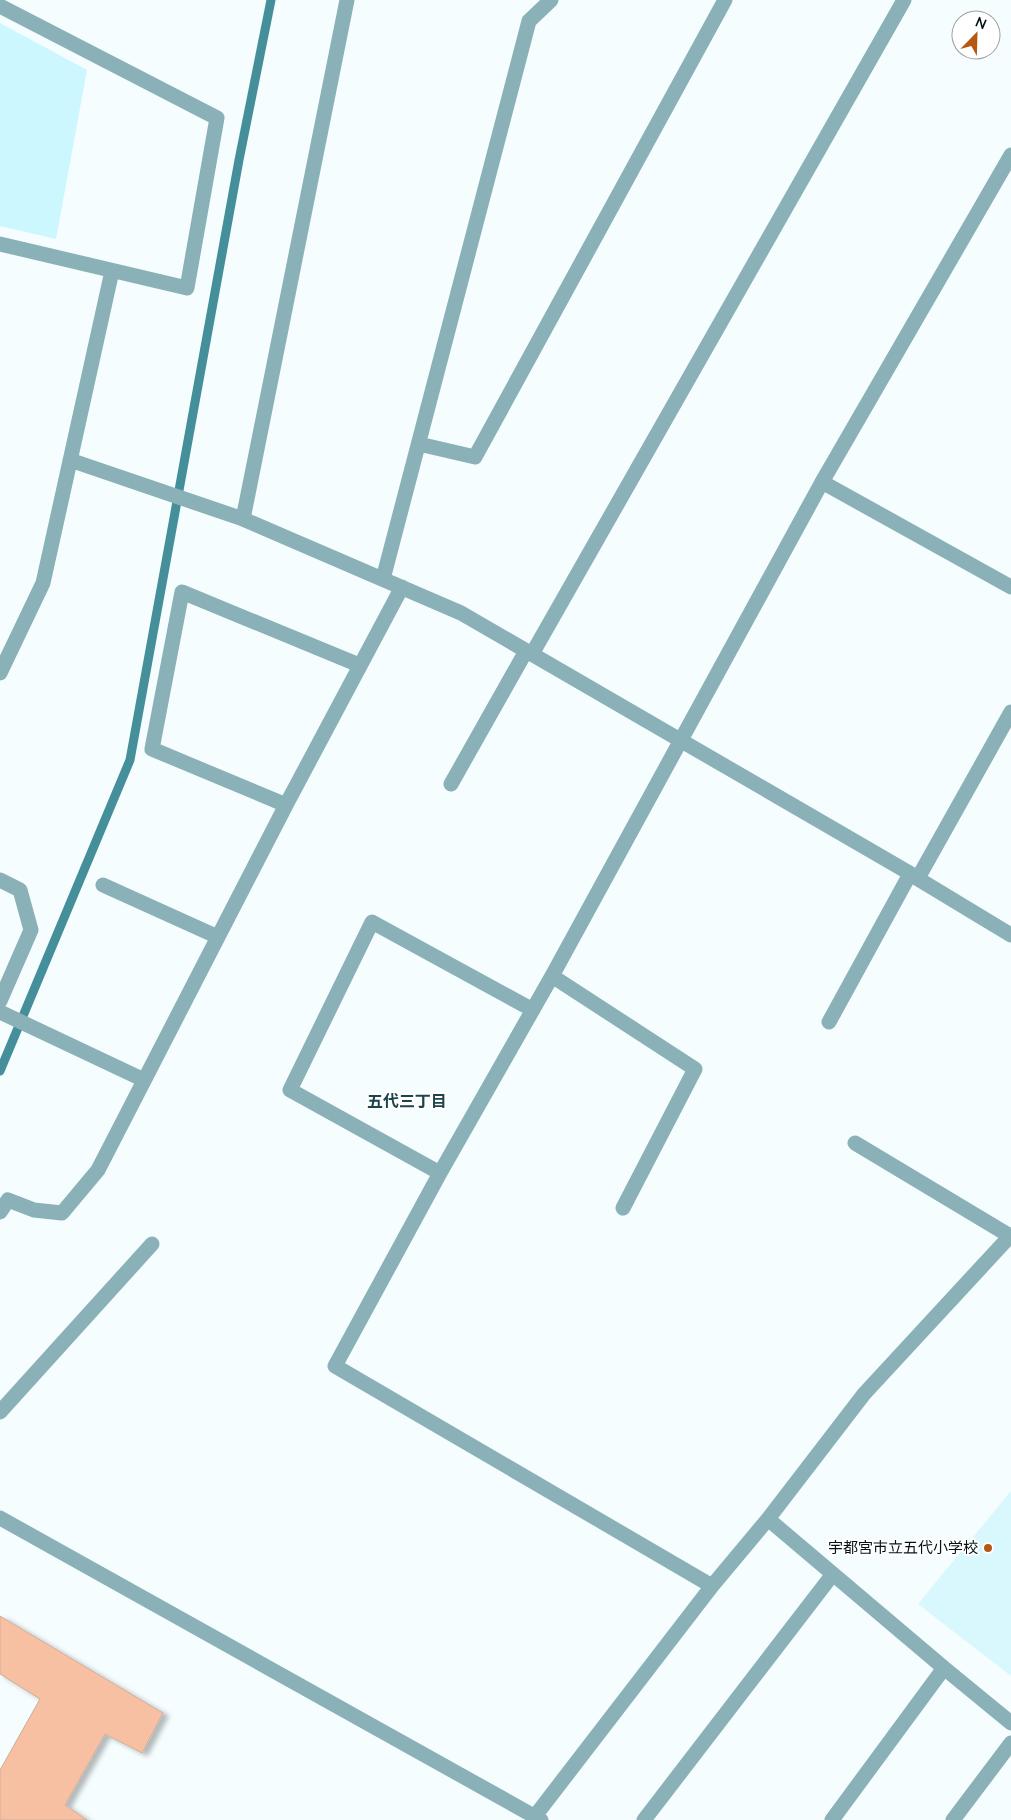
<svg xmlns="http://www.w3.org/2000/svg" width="1011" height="1820" viewBox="0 0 1011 1820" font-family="'Nunito Sans','Noto Sans JP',sans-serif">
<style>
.built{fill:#d9f8fd}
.green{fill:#ccf7fe}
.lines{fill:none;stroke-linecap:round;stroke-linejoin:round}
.stream{stroke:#458f9b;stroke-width:9}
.building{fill:#f8c0a2;stroke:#cead9c;filter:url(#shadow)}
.minor{stroke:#8ab1b8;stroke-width:15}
.poi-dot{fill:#b85714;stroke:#fff;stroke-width:2}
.labels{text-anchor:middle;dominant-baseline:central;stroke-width:4;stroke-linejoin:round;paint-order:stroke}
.poi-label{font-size:15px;fill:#041215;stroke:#fff;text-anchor:end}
.neighbourhood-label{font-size:16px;font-weight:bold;fill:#1d444b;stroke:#fff}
</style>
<defs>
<filter id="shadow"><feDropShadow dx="5.5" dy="3" stdDeviation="2.5" flood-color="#0004"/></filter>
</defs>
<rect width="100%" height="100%" fill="#f5fdff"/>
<path class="built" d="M 1011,1491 L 1011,1676 L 918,1604 Z"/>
<path class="green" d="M 0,23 L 87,70 L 56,239 L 0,226 Z"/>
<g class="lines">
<path class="stream" d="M 0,1071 L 130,760 L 239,160 L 271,0"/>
</g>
<path class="building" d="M 0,1616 L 163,1713 L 142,1753 L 105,1734 L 65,1805 L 87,1820 L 0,1820 L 0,1770 L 40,1699 L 0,1674 Z"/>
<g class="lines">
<path class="minor" d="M 347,0 L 243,519 L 461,613 L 918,878 L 1011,712
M 0,6 L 217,118 L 187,288 L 0,244
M 419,444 L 475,457 L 725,0
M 70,460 L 243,519
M 822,482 L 1011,587
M 383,579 L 529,21 L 551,0
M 532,654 L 904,0
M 0,673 L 43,583 L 112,271
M 451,784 L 526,651
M 286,805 L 152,749 L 182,592 L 359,665
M 0,880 L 20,890 L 31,930 L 0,1001
M 103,885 L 218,937
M 552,976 L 695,1069 L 623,1208
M 0,1012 L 144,1080
M 829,1022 L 910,874 L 1011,935
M 855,1143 L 1010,1236
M 440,1173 L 290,1090 L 372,922 L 533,1010
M 0,1212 L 8,1200 L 34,1210 L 62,1213 L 98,1170 L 286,805 L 402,587
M 0,1412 L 152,1244
M 0,1518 L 541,1820
M 768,1519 L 944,1668 L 832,1820
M 712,1586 L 335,1366 L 440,1173 L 552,976 L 822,482 L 1011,155
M 944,1668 L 1011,1723
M 532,1820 L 712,1586 L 768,1519 L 864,1394 L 1011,1235
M 644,1820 L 833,1574
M 953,1820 L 1011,1743"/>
</g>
<circle class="poi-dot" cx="988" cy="1548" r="5"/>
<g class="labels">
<g class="poi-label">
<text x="978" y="1548">宇都宮市立五代小学校</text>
</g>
<g class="neighbourhood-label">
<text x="407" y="1102">五代三丁目</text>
</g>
</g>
<g transform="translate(976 35) rotate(23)"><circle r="24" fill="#ffffff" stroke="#9ba0a1"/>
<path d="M0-4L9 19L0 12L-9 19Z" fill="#b85714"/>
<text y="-8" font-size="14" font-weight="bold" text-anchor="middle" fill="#041215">N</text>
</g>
</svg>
